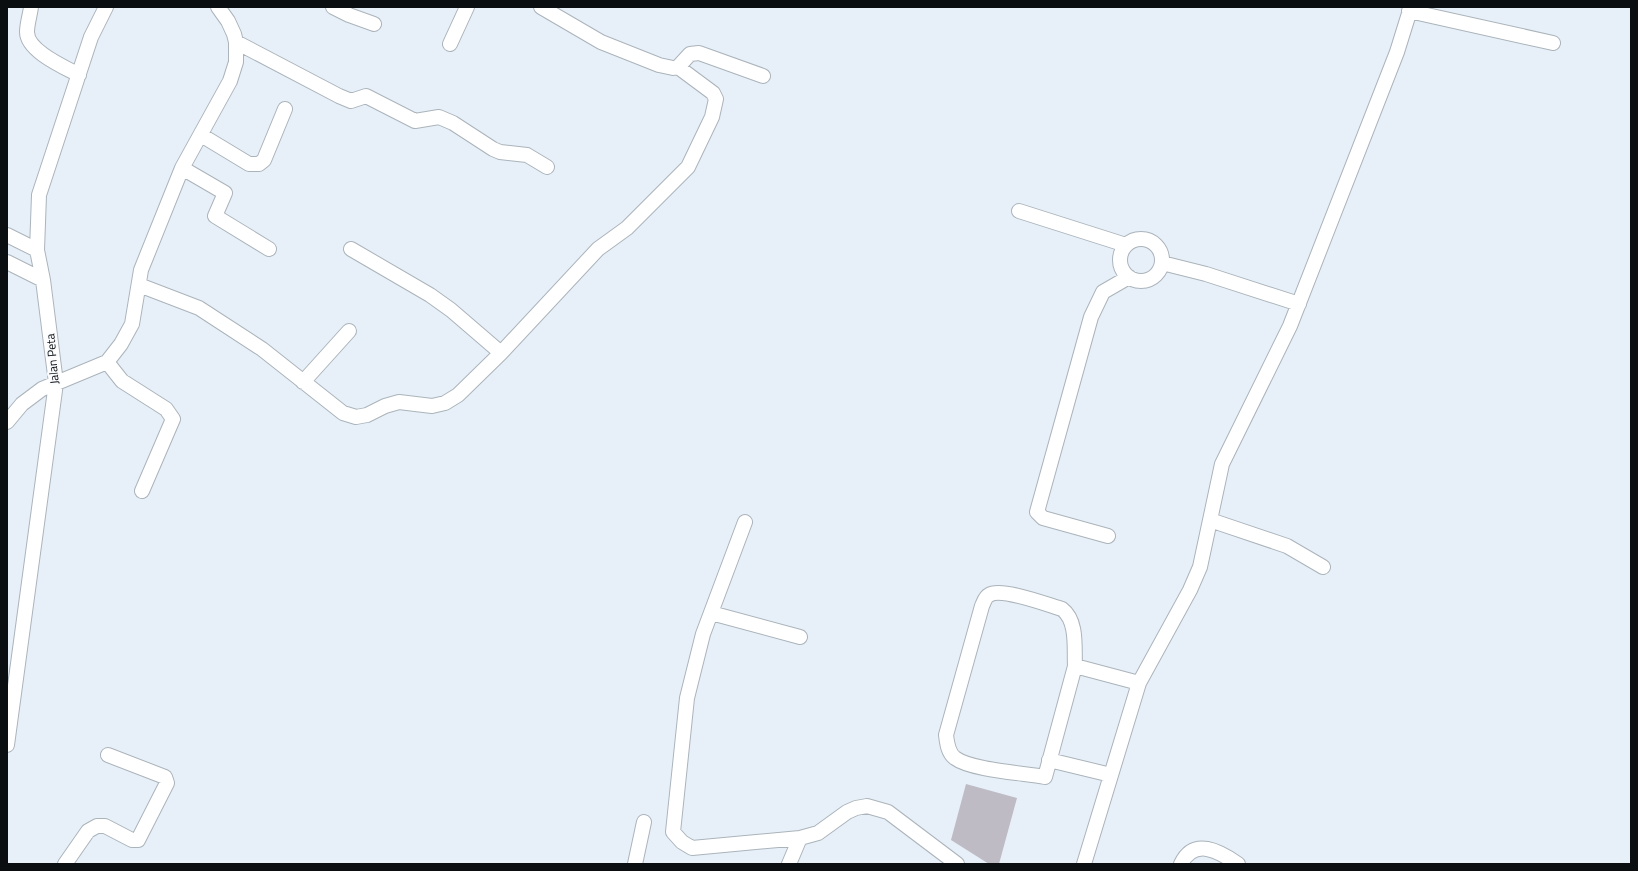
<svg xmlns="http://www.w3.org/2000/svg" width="1638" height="871" viewBox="0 0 1638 871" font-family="'Titillium Web',sans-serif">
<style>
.building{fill:#bebbc5}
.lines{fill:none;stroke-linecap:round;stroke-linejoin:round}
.minor-casing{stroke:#abb4bb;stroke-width:16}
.minor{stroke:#fff;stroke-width:14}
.labels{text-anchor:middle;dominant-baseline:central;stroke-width:4;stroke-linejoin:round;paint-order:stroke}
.street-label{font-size:12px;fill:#0b0e11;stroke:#fafcfe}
</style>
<rect width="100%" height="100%" fill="#e7f0f8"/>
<path class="building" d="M 966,784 L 1017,798 L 999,864 L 989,864 L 951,840 Z"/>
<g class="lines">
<defs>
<path id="minor" d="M 31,7 C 30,15 27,24 27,32 C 27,51 64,67 79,75
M 333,7 L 349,15 L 374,24
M 541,7 L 601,42 L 659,65 L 673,68 L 678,67 L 690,54 L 699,53 L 763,76
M 1409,11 L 1553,43
M 236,42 L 339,96 L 351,101 L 366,96 L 415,121 L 439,117 L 453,123 L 493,149 L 500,152 L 527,155 L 547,167
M 450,44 L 467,7
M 201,135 L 249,164 L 259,164 L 264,160 L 285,109
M 182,168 L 225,193 L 215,216 L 269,249
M 1019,211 L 1126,245
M 7,235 L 37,250
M1120 260a21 21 0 1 1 42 0a21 21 0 1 1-42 0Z
M 351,249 L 430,295 L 451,310 L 501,353
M 7,262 L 43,280
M 1162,263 L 1206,274 L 1299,304
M 139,285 L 199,308 L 262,349 L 343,413 L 356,417 L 367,415 L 385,406 L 399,402 L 432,406 L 445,403 L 458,395 L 501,353 L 598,249 L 627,228 L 688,167 L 712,117 L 716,99 L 713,93 L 678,67
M 107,362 L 122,381 L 166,409 L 173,419 L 142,491
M 303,382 L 349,331
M 7,422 L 22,404 L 42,389 L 107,362 L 121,344 L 132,324 L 141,270 L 182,168 L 230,81 L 236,62 L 236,42 L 234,34 L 228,21 L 218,7
M 1210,520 L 1287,546 L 1323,567
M 745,522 L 703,634 L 687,698 L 673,832 L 682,842 L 692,848 L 800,838 L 818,833 L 847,812 L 856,808 L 867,806 L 888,812 L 957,864
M 1108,536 L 1043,518 L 1037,512 L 1091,317 L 1103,292 L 1129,277
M 711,613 L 800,637
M 1075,666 C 1074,649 1078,621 1062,609 C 1048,605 1001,587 989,595 C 985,597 984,602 982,606 L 946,735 C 947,743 948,753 955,758 C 971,770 1023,773 1045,777 L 1075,666 L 1139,683
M 7,745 L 56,383 L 43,280 L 37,250 L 39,195 L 91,37 L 106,7
M 1049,760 L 1111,775
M 65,864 L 88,831 L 97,826 L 105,826 L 132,840 L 138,840 L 167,783 L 165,777 L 108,755
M 635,864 L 644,822
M 789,864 L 800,838
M 1084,864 L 1139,683 L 1190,590 L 1200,567 L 1222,464 L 1290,326 L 1397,52 L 1411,7
M 1181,864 C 1194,837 1219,851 1238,864"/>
</defs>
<use href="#minor" class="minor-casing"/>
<use href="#minor" class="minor"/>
</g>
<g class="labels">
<g class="street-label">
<text transform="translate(52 359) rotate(-95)">Jalan Peta</text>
</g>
</g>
<rect width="1638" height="871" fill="none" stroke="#0b0e11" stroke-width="16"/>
</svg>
